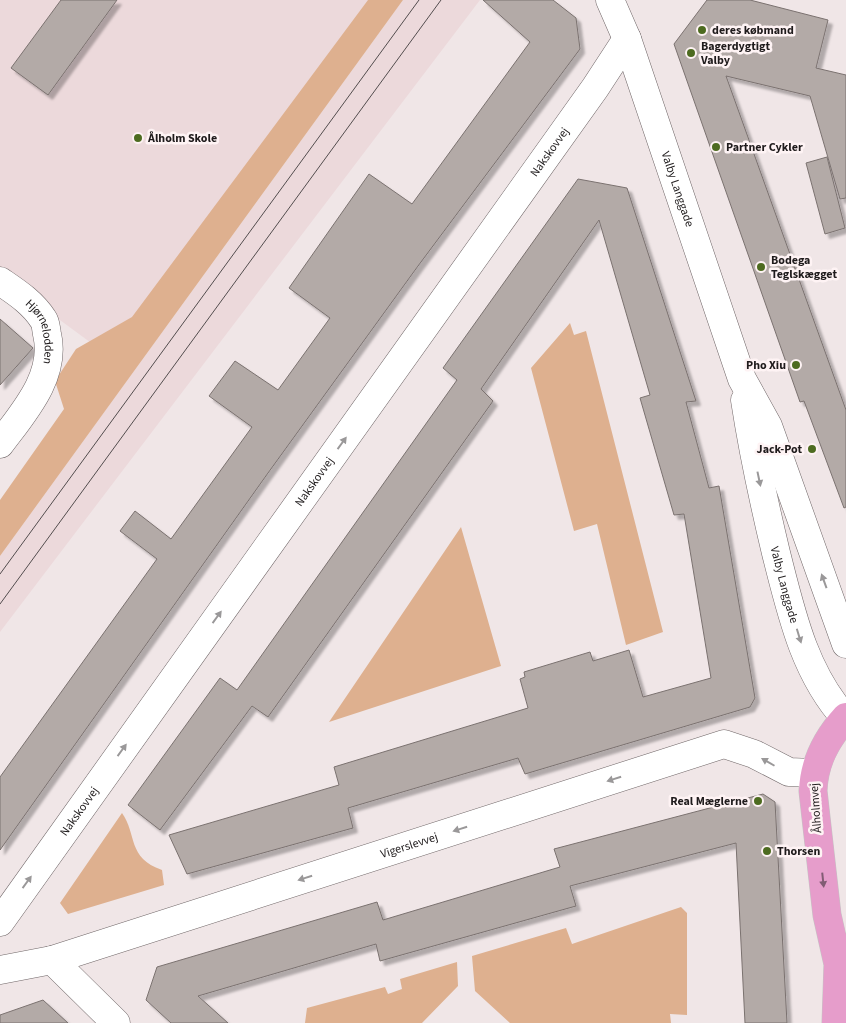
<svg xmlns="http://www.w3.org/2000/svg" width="846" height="1023" viewBox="0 0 846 1023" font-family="'Source Sans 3',sans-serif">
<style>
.built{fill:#ecd9db}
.green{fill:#deb08f}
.building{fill:#b3aaa7;stroke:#7b7270;filter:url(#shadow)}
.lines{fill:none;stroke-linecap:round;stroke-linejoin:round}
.minor-casing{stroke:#6f6667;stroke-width:29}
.major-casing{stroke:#c5c4c4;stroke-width:29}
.minor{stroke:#fff;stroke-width:28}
.major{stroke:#e69dcb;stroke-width:28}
.tram{stroke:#534d4e;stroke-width:1}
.oneway{fill:#9a9899}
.oneway2{fill:#825c74}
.poi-dot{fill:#4d6b20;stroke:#fef3f4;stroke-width:2}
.labels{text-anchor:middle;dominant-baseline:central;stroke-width:5;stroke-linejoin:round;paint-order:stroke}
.poi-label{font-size:12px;font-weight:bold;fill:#1f1b1c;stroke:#fef3f4;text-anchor:start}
.street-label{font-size:12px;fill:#1f1b1c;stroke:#fef3f4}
</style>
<defs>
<filter id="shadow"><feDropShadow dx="4.5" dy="4.5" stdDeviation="1" flood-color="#0004"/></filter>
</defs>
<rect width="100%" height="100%" fill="#f0e6e7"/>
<path class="built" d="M 0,0 L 377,0 L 113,359 L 0,276 Z
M 403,0 L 480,0 L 0,632 L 0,556 Z"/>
<path class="green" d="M 368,0 L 403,0 L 0,556 L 0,500 L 64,409 L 55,381 L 76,349 L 132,317 Z
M 570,323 L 574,335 L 586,331 L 663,632 L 626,645 L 597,524 L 574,531 L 531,368 Z
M 461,527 L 501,666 L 329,722 Z
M 122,813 C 137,834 127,858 162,870 L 164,885 L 68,914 L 60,903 Z
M 681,907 L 687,913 L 687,1015 L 670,1014 L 671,1023 L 510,1023 L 475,991 L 472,956 L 566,928 L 572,944 Z
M 457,962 L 458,986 L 422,1023 L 305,1023 L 307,1008 L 385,987 L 388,994 L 402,989 L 400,979 Z"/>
<path class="building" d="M 61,0 L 117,0 L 48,95 L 11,68 Z
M 483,0 L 553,0 L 576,18 L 580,49 L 418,266 L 268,473 L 0,850 L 0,777 L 157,559 L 120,531 L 135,511 L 171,539 L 252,427 L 209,396 L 235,361 L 278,390 L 330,318 L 289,288 L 369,174 L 412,204 L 530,42 Z
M 707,0 L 750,0 L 828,20 L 816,68 L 846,75 L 846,198 L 840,199 L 810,96 L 726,76 L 846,410 L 846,507 L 844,508 L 804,401 L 800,402 L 674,44 Z
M 827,157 L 845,228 L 825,234 L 806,163 Z
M 578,179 L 627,188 L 696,401 L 686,402 L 709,488 L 719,486 L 755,698 L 750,707 L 525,774 L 518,758 L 348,808 L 353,828 L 187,874 L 169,835 L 339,785 L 334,767 L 528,708 L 520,679 L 525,677 L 524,672 L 590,652 L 593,661 L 629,650 L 643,697 L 711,678 L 684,514 L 674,515 L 640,398 L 650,395 L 599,220 L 481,389 L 493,401 L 268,717 L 252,706 L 160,830 L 128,805 L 220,678 L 237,690 L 457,380 L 443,368 Z
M 0,319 L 33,348 L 0,385 Z
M 763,794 L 775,802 L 787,1023 L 745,1023 L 736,843 L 570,886 L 576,906 L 380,961 L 376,944 L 198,996 L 228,1023 L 171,1023 L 146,1000 L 157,967 L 377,902 L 383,920 L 560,867 L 554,849 Z
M 43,1000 L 68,1023 L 0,1023 L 0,1015 Z"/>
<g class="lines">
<defs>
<g id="minor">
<path id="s1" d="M 610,0 L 627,39 L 742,379 L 768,426 L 846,644"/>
<path id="s2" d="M 0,281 C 16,292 32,302 43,319 C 46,323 46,329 47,334 C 57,376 23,413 0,444"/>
<path id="s3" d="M 745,400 C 753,452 764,503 776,553 C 791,612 804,673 846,719"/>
<path id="s4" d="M 0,922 L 595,88 L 627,39"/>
<path d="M 52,960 L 116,1023"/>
<path id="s5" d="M 0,970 L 52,960 L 724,744 L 754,754 L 789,772 L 814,773"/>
</g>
<path id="major" d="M 838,964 L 827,915 L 813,791 C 814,762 826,739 846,717
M 836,1023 L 838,964 L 842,947"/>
</defs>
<use href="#minor" class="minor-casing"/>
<use href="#major" class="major-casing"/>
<use href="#minor" class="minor"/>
<use href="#major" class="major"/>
<path class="tram" d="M 0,574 L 419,0
M 0,604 L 441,0"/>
</g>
<defs><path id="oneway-solid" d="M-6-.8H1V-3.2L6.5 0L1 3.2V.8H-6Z" transform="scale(1.25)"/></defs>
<g class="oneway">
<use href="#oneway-solid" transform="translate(342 443) rotate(-54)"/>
<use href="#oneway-solid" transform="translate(759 479) rotate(78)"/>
<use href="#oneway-solid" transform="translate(824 581) rotate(-110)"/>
<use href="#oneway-solid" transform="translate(217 617) rotate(-54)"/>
<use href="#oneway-solid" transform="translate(799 636) rotate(73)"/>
<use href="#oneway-solid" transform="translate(122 750) rotate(-54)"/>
<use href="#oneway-solid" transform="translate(768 762) rotate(-150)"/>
<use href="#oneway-solid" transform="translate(614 779) rotate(162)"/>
<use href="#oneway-solid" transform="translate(460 829) rotate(162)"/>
<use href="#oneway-solid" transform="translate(305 878) rotate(162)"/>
<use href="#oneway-solid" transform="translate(27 882) rotate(-54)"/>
</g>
<use class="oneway2" href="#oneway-solid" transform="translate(823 880) rotate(84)"/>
<g class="poi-dot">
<circle cx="702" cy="30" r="5"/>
<circle cx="691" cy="53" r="5"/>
<circle cx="138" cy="138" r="5"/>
<circle cx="716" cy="147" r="5"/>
<circle cx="761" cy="267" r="5"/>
<circle cx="796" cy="365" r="5"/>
<circle cx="812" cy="449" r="5"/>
<circle cx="758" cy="801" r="5"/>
<circle cx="767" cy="851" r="5"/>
</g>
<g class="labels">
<g class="poi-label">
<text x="712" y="30">deres købmand</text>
<text x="701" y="46">Bagerdygtigt<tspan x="701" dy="14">Valby</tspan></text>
<text x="148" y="138">Ålholm Skole</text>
<text x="726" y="147">Partner Cykler</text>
<text x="771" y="260">Bodega<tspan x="771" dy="14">Teglskægget</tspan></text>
<text x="786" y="365" text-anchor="end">Pho Xiu</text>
<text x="802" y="449" text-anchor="end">Jack-Pot</text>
<text x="748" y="801" text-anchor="end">Real Mæglerne</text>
<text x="777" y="851">Thorsen</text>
</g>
<g class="street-label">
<text stroke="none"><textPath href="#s4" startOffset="946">Nakskovvej</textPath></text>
<text stroke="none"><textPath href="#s1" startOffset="201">Valby Langgade</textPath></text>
<text stroke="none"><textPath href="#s2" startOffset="69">Hjørnelodden</textPath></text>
<text stroke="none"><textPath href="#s4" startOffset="541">Nakskovvej</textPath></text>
<text stroke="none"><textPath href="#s3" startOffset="189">Valby Langgade</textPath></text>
<text transform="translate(816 808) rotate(-94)">Ålholmvej</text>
<text stroke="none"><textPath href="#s4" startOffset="136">Nakskovvej</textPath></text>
<text stroke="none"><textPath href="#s5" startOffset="428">Vigerslevvej</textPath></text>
</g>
</g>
</svg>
